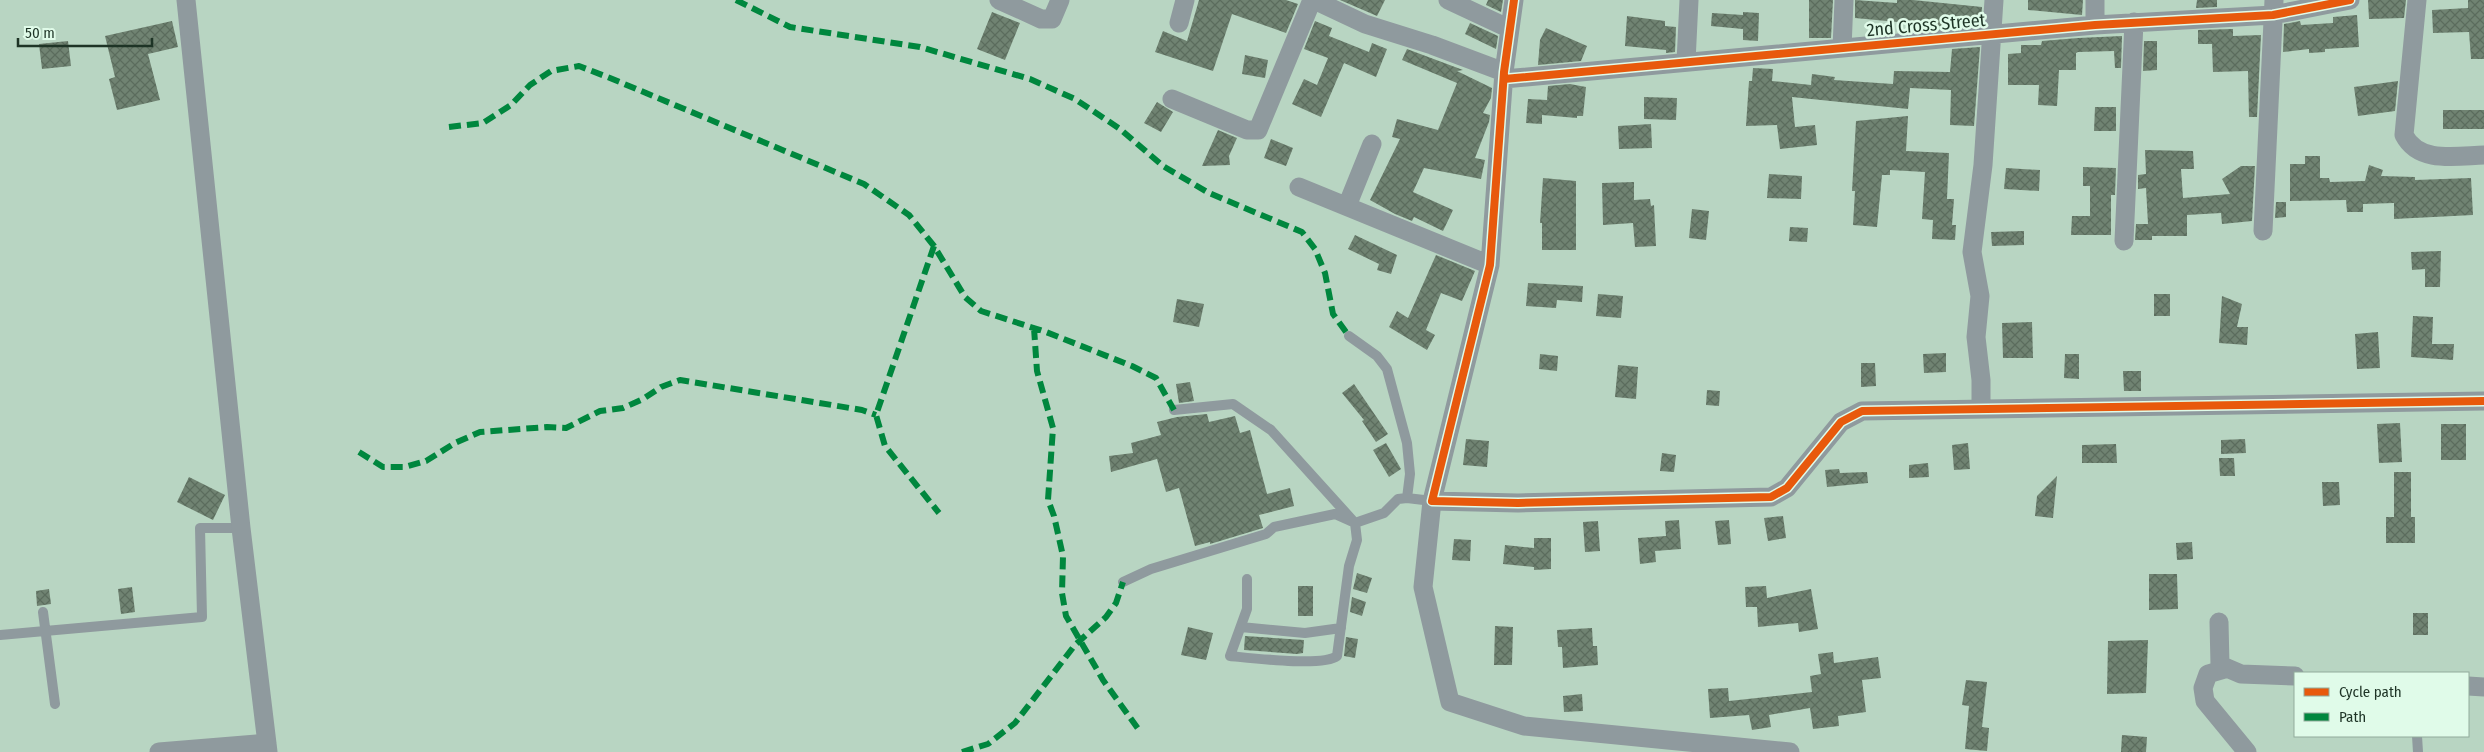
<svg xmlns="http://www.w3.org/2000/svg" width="2484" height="752" viewBox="0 0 2484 752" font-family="'Fira Sans Condensed',sans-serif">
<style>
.building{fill:url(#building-cross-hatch)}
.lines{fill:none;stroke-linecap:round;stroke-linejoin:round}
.service{stroke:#8f9a9e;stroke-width:10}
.minor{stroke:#8f9a9e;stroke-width:19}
.quiet{stroke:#00873e;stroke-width:6;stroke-dasharray:12 6;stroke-linecap:butt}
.cycleway-casing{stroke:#e0fbe9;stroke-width:11}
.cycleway{stroke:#e8590c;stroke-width:8}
.labels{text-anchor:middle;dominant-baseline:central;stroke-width:5;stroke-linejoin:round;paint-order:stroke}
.street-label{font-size:18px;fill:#1e3426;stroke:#e0fbe9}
</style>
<defs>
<pattern id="building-cross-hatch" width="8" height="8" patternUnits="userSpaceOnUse" patternTransform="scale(1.25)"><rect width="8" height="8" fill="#708372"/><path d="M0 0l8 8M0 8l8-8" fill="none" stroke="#5b6c5d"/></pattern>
</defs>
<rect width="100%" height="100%" fill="#b8d5c2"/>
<path class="building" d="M 1199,0 L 1286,0 L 1298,4 L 1286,33 L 1232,14 L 1213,71 L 1155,52 L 1163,31 L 1187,41 Z
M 1340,0 L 1385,0 L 1377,16 Z
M 1488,0 L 1503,0 L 1501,12 L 1486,5 Z
M 1809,0 L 1833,0 L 1831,38 L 1809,38 Z
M 1855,0 L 1897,3 L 1897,0 L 1913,0 L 1982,7 L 1981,24 L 1950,27 L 1855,18 Z
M 2028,0 L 2083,0 L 2082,15 L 2028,10 Z
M 2197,0 L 2217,0 L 2217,7 L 2196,8 Z
M 2368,0 L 2406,0 L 2404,18 L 2369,19 Z
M 2468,0 L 2484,0 L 2484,59 L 2471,59 L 2469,32 L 2433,33 L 2432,10 L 2468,8 Z
M 992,12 L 1020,23 L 1005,60 L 977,49 Z
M 1743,12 L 1759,13 L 1758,41 L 1743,40 L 1743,29 L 1711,26 L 1712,13 L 1743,15 Z
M 2357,15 L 2359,47 L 2325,49 L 2325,52 L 2309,53 L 2309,49 L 2283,52 L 2284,24 L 2300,21 L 2301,25 L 2333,23 L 2333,17 Z
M 1627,16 L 1665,21 L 1665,26 L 1676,27 L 1675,52 L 1666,53 L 1666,50 L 1625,46 Z
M 172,21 L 178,47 L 148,54 L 160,100 L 117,110 L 109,79 L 115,77 L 105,36 Z
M 1315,21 L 1332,28 L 1329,36 L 1369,52 L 1372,43 L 1387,49 L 1376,77 L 1344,63 L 1321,117 L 1292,104 L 1304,79 L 1317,85 L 1328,58 L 1304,49 Z
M 1470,23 L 1498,36 L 1496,49 L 1465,34 Z
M 1546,28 L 1587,46 L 1581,61 L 1538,65 L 1540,40 Z
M 2233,29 L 2233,36 L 2261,35 L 2257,117 L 2249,117 L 2248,71 L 2213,72 L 2212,44 L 2198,44 L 2198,30 Z
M 2122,36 L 2121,68 L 2115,68 L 2114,51 L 2078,52 L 2076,53 L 2076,70 L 2059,70 L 2057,106 L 2038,105 L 2039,85 L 2008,85 L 2008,54 L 2021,53 L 2021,45 L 2041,45 L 2042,41 L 2078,38 Z
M 68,41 L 71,66 L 42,69 L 39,44 Z
M 2144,41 L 2157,41 L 2157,70 L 2143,71 Z
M 1980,47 L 1974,126 L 1950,125 L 1951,90 L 1910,88 L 1908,109 L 1792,97 L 1795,127 L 1815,125 L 1817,145 L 1780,149 L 1777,125 L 1746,126 L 1749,81 L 1752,81 L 1753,68 L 1773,69 L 1772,81 L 1811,85 L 1812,74 L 1835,77 L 1834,80 L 1893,84 L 1894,71 L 1950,72 L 1952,49 Z
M 1407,49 L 1463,70 L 1457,71 L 1492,88 L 1491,98 L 1483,113 L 1490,115 L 1489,122 L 1475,158 L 1485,160 L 1481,179 L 1424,168 L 1413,192 L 1453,210 L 1443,231 L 1414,217 L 1412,221 L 1395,214 L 1370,200 L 1400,139 L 1392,137 L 1397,119 L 1438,130 L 1457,83 L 1402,60 Z
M 1245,55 L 1268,60 L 1265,78 L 1242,74 Z
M 2398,81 L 2395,111 L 2358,116 L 2354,87 Z
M 1570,84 L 1586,87 L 1583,116 L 1577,116 L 1577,118 L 1542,115 L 1542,124 L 1526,123 L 1528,99 L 1547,100 L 1548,86 Z
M 1644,97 L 1677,98 L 1676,120 L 1644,119 Z
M 1157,102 L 1173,112 L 1161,132 L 1144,123 Z
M 2095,107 L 2116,107 L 2116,131 L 2094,131 Z
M 2443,110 L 2484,110 L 2484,129 L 2443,129 Z
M 1908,116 L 1906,151 L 1949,153 L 1947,199 L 1954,199 L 1952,225 L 1956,225 L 1955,240 L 1932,239 L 1933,220 L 1922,219 L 1925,172 L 1890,170 L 1890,175 L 1882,175 L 1877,227 L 1853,225 L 1855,191 L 1852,191 L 1856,121 Z
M 1651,124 L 1652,148 L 1619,149 L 1618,126 Z
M 1218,130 L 1237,138 L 1229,156 L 1230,165 L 1202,166 Z
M 1271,139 L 1293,148 L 1286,166 L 1264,158 Z
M 2145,150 L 2193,151 L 2194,169 L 2181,169 L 2183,198 L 2230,194 L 2222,179 L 2241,166 L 2255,166 L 2252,221 L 2222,224 L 2221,213 L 2187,215 L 2187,236 L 2152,236 L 2152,240 L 2135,240 L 2136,224 L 2148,224 L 2146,188 L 2138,189 L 2138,175 L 2146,174 Z
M 2305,156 L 2320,156 L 2320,178 L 2329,178 L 2330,182 L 2365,181 L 2369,165 L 2383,170 L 2381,176 L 2415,177 L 2415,180 L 2471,178 L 2473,215 L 2394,219 L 2394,203 L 2363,204 L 2363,212 L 2347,212 L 2346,200 L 2290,201 L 2290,164 L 2305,164 Z
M 2083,167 L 2116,168 L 2115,195 L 2111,195 L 2111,235 L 2071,235 L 2072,216 L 2090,216 L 2090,186 L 2083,186 Z
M 2006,168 L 2040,170 L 2039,191 L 2004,189 Z
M 1769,174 L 1802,176 L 1801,199 L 1767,198 Z
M 1543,178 L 1576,181 L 1576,250 L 1542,250 L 1542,223 L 1540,223 Z
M 1634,182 L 1634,200 L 1650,199 L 1651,206 L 1654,205 L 1656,246 L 1635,247 L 1633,223 L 1603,225 L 1602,183 Z
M 2276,202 L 2286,202 L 2286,217 L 2275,218 Z
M 1692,209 L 1709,211 L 1706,240 L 1689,238 Z
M 1790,227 L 1808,228 L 1807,242 L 1789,241 Z
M 2024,231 L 2024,245 L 1992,246 L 1991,232 Z
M 1355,235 L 1397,255 L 1391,274 L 1377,270 L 1379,264 L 1348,249 Z
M 2441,251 L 2440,287 L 2425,287 L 2425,269 L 2412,270 L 2411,252 Z
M 1436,255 L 1475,271 L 1462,301 L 1441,293 L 1426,330 L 1435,335 L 1427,350 L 1389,327 L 1397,311 L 1408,318 Z
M 1528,283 L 1583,286 L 1582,302 L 1557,300 L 1556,308 L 1526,306 Z
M 1598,294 L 1623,296 L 1621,318 L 1596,316 Z
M 2154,294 L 2170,294 L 2170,316 L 2154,316 Z
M 2222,296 L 2242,304 L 2237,327 L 2248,327 L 2247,345 L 2219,343 Z
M 1177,299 L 1204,304 L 1199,327 L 1173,322 Z
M 2413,316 L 2433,317 L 2432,344 L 2454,344 L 2453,360 L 2411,357 Z
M 2032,322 L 2033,358 L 2003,358 L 2002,323 Z
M 2378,332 L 2380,368 L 2357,369 L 2355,334 Z
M 1946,353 L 1946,372 L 1924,373 L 1923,354 Z
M 1540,354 L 1558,356 L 1557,371 L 1539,369 Z
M 2065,354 L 2079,354 L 2079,379 L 2064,378 Z
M 1861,363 L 1875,363 L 1876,386 L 1861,387 Z
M 1618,365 L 1638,367 L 1636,399 L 1615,397 Z
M 2123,371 L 2141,371 L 2141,391 L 2124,391 Z
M 1190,382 L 1194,401 L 1179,403 L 1176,384 Z
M 1354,384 L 1388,434 L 1376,442 L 1362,421 L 1364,420 L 1342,393 Z
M 1707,390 L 1720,391 L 1719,406 L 1706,405 Z
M 1207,414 L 1209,422 L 1235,416 L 1240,433 L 1250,430 L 1267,494 L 1290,488 L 1294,506 L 1259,515 L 1263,528 L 1210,544 L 1210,542 L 1195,546 L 1179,488 L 1166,492 L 1157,459 L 1111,472 L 1109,456 L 1133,453 L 1131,443 L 1161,435 L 1157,422 L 1177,417 Z
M 2400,423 L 2402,462 L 2379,463 L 2377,424 Z
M 2441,424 L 2466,424 L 2466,460 L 2441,460 Z
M 1466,439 L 1489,441 L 1487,467 L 1463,465 Z
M 2245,439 L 2246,453 L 2221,454 L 2221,440 Z
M 1386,443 L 1401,469 L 1389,477 L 1373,450 Z
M 1968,443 L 1970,469 L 1954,470 L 1952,445 Z
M 2116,444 L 2117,463 L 2082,463 L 2082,445 Z
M 1662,453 L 1676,455 L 1674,472 L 1660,471 Z
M 2219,458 L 2234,458 L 2235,476 L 2220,476 Z
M 1928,463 L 1929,477 L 1909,478 L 1909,465 Z
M 1839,469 L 1840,473 L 1867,472 L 1868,483 L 1827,487 L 1825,470 Z
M 2394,472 L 2411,472 L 2411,517 L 2415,517 L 2415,543 L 2386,543 L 2386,517 L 2394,517 Z
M 2057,476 L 2053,518 L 2035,516 L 2037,496 Z
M 189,477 L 225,495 L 213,520 L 177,502 Z
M 2322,482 L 2339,482 L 2340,505 L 2323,506 Z
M 1783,516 L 1786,538 L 1768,541 L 1764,518 Z
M 1679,520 L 1681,549 L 1655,551 L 1656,562 L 1640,564 L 1638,538 L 1666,536 L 1665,521 Z
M 1729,520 L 1731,544 L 1718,545 L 1715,521 Z
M 1598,521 L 1600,551 L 1585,552 L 1583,522 Z
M 1534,538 L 1551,538 L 1551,569 L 1534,570 L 1534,567 L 1503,564 L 1505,545 L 1534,548 Z
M 1454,539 L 1471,540 L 1470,561 L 1452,560 Z
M 2192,542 L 2193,559 L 2177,560 L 2176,543 Z
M 1357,573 L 1372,578 L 1367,593 L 1353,589 Z
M 2149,574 L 2177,574 L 2178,609 L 2149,610 Z
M 1298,586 L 1313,586 L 1313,616 L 1298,616 Z
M 1766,586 L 1767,598 L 1811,589 L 1818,629 L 1799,632 L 1798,623 L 1758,627 L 1757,607 L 1746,607 L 1745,587 Z
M 132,587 L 135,612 L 121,614 L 118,589 Z
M 49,589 L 51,604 L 37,606 L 36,591 Z
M 1352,597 L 1366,602 L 1362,616 L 1350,612 Z
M 2413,613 L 2428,613 L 2428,635 L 2413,635 Z
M 1495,626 L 1513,627 L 1512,665 L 1494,665 Z
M 1188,627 L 1213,633 L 1206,660 L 1181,655 Z
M 1592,628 L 1593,646 L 1597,646 L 1598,665 L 1563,668 L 1562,647 L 1558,647 L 1557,630 Z
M 1245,636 L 1304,640 L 1303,653 L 1297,654 L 1244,650 Z
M 1346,637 L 1358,639 L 1355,658 L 1344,656 Z
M 2148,640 L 2146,693 L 2107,694 L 2108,641 Z
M 1833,652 L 1834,663 L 1878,657 L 1881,678 L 1862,680 L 1866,712 L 1838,716 L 1839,726 L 1813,729 L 1810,708 L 1769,715 L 1771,727 L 1752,730 L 1749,715 L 1710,718 L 1708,689 L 1728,688 L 1729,701 L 1812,692 L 1810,676 L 1821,674 L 1818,654 Z
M 1966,680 L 1987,682 L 1982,727 L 1989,728 L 1987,751 L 1965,749 L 1969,706 L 1962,705 Z
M 1582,694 L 1583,711 L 1564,712 L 1563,696 Z
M 2122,735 L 2147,737 L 2146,752 L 2121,752 Z"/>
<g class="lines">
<path class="service" d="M 1349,336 L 1377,356 L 1387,369 L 1407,443 L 1410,474 L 1407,498
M 1174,410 L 1233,404 L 1271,430 L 1355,523 L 1357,540 L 1349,566 L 1337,656 C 1323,667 1251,658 1230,656 L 1247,609 L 1247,579
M 1123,582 L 1151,569 L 1266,534 L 1274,527 L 1335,514 L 1355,523 L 1384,513 L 1398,499 L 1407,498 L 1432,501
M 43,612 L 55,704
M 1241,627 L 1305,633 L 1341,628
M 0,635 L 202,617 L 200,528 L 241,528
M 2417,736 L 2418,752"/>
<path class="minor" d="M 186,0 L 241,528 L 268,752
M 999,0 L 1041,19 L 1052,19 L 1060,0
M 1314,0 L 1365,24 L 1432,45 L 1504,72
M 1448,0 L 1510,29
M 1514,0 L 1504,72 L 1490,265 L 1432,501 L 1518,503 L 1771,497 L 1787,488 L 1841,422 L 1862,411 L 2484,401
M 2095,0 L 2095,25
M 2417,0 L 2404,135 C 2419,164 2456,156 2484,155
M 1179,23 L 1185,0
M 1842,48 L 1844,0
M 1686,62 L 1689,0
M 1504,79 L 2095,25 L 2273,15 L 2350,0
M 1172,99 L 1247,130 L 1258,130 L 1312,0
M 1299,187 L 1490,265
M 1347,206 L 1372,144
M 2263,231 L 2274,0
M 2124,241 L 2134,22
M 1981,409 L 1981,380 L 1976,337 L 1980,296 L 1972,252 L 1983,165 L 1994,0
M 1432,501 L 1423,587 L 1450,702 L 1524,726 L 1790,752
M 2219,622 L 2220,665 L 2241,674 L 2295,676
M 2225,669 L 2208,674 L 2203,688 L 2205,701 L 2247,752
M 2468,686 L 2484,687
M 159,752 L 267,743"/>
<path class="quiet" d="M 736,0 L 790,27 L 920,47 L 1030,79 L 1075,99 L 1120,129 L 1163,166 L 1209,193 L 1302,232 L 1315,249 L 1325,273 L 1333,314 L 1349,336
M 449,127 L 483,123 L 511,105 L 530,85 L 551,71 L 579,66 L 610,78 L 864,184 L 909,215 L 934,246 L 965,297 L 981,311 L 1046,332 L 1132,366 L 1156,378 L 1174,410
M 934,246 L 876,415 L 885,446 L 939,513
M 1034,328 L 1037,371 L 1053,428 L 1048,500 L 1054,516 L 1063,556 L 1062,593 L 1066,616 L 1103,680 L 1139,730
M 359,452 L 383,467 L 405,467 L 426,461 L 455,443 L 480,432 L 547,427 L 566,428 L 600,411 L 623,408 L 643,399 L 661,387 L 680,380 L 862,410 L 876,415
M 962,752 L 988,744 L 1015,723 L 1075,645 L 1106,617 L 1116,603 L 1123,582"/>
<defs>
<path id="cycleway" d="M 1514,0 L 1504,72 L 1490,265 L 1432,501 L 1518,503 L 1771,497 L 1787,488 L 1841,422 L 1862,411 L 2484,401
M 1504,79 L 2095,25 L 2273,15 L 2350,0"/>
</defs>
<use href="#cycleway" class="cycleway-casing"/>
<use href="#cycleway" class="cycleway"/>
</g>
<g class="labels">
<g class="street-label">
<text transform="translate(1926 25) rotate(-5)">2nd Cross Street</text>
</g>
</g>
<rect x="2294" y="672" width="175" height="65" fill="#e0fbe9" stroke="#92ab9b"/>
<rect x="2304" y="688" width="25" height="8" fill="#e8590c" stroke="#92ab9b"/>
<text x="2339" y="697" font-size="15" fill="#1e3426">Cycle path</text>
<rect x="2304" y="713" width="25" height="8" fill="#00873e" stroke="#92ab9b"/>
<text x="2339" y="722" font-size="15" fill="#1e3426">Path</text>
<path d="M18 38v8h134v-8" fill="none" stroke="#1e3426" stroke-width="2.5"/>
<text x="25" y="38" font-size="15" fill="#1e3426" stroke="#e0fbe9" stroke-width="4" paint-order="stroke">50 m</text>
</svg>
